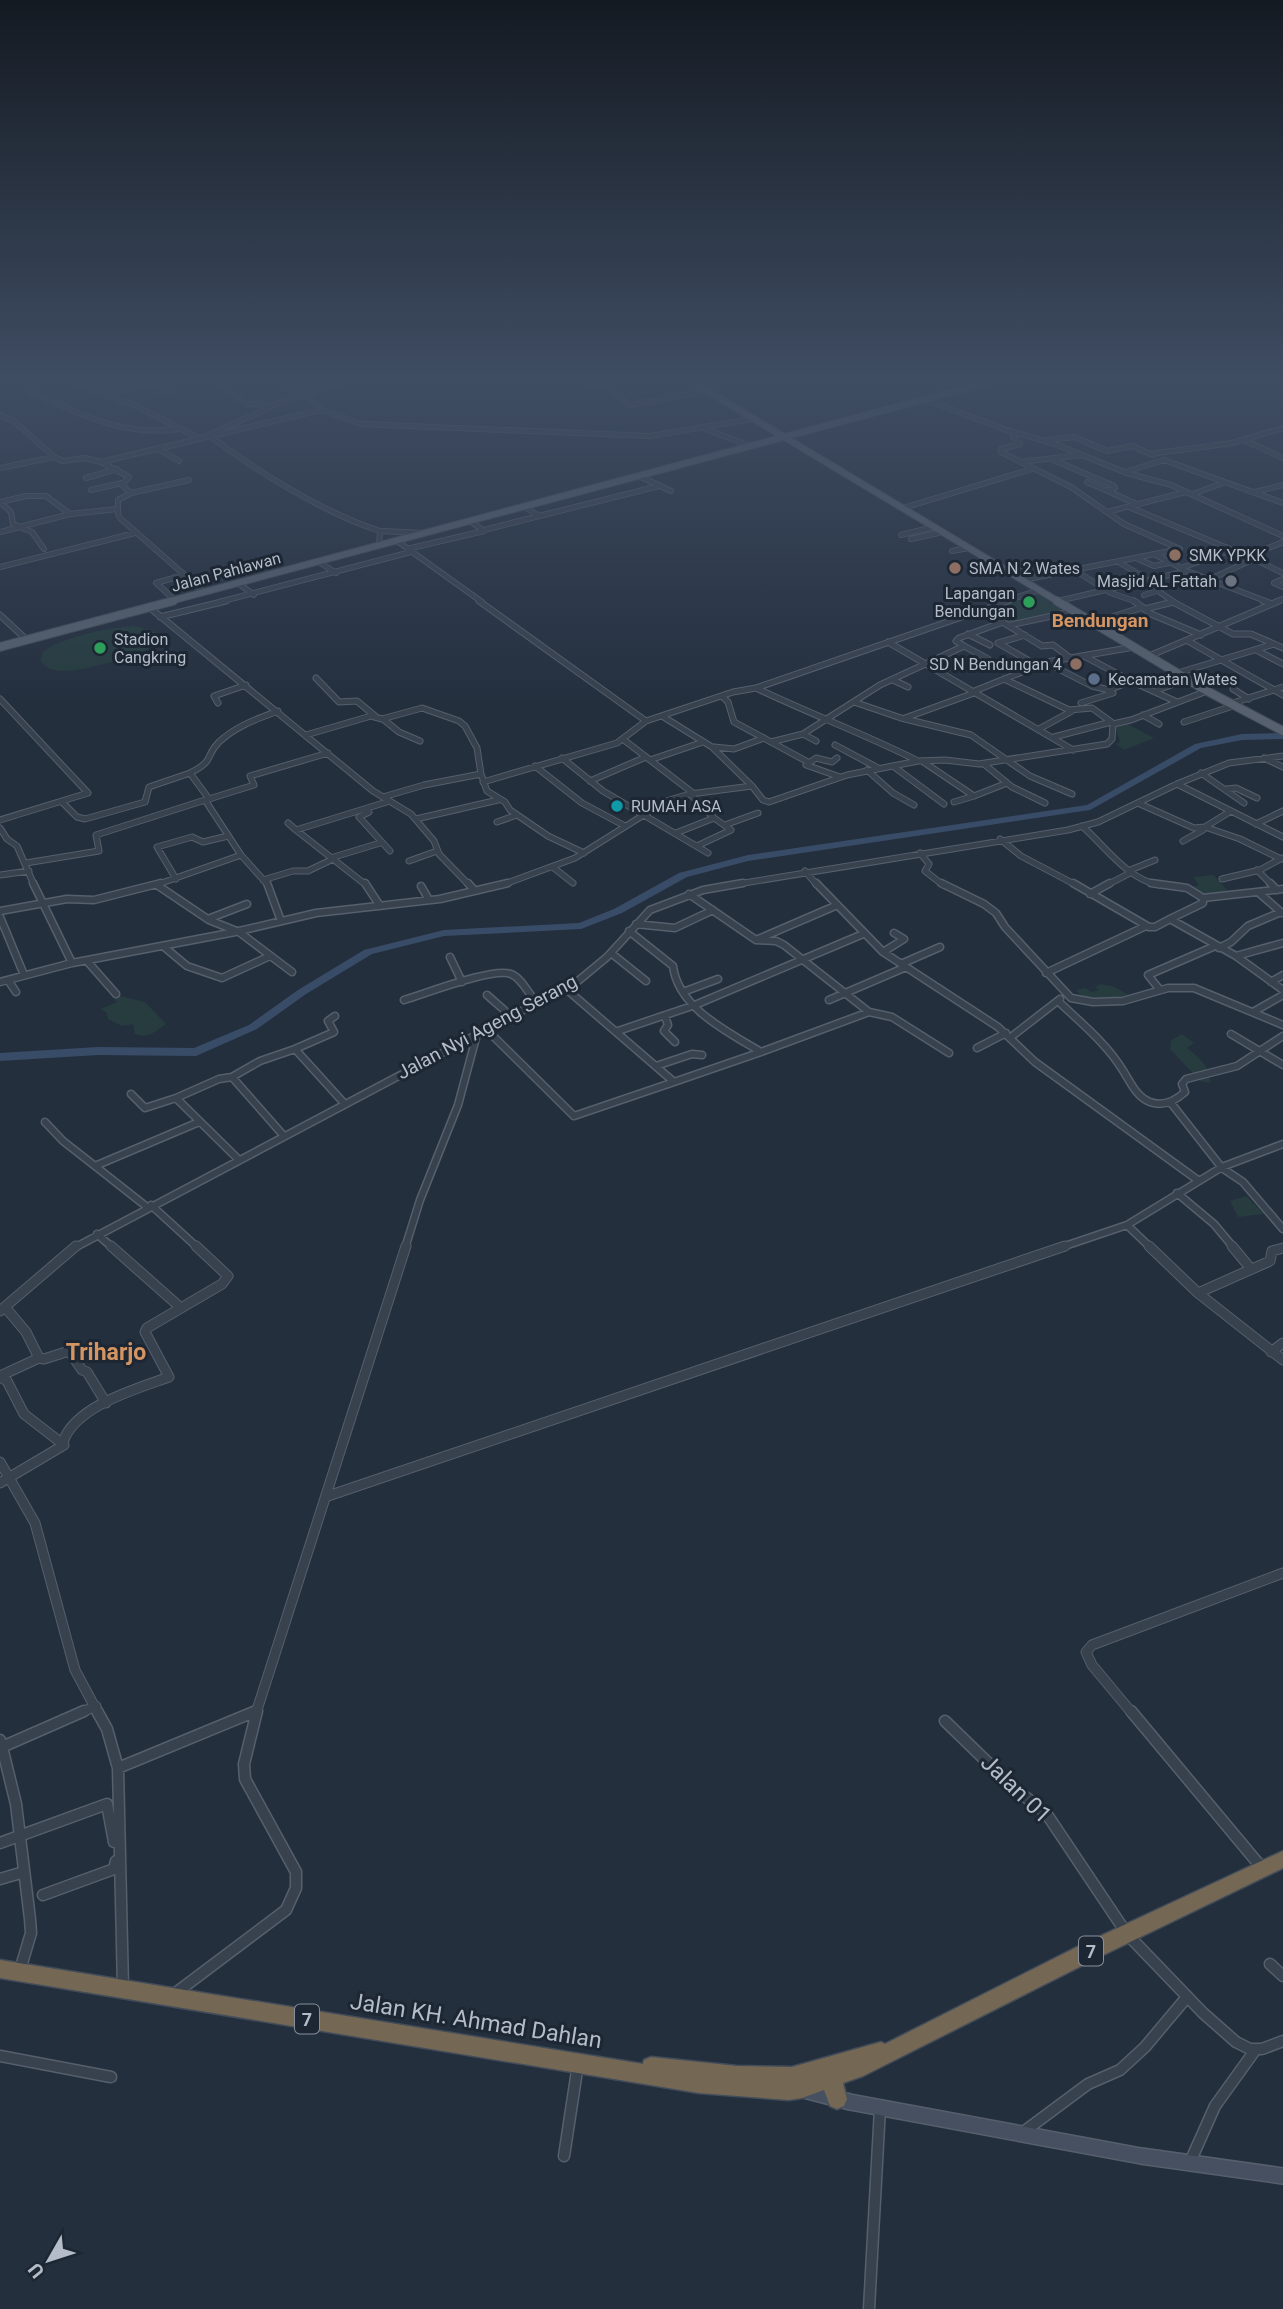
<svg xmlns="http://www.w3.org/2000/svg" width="1283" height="2309" viewBox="0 0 1283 2309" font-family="Roboto,sans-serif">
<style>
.green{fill:#263c3f}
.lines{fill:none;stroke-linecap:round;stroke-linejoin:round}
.river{fill:#394c67;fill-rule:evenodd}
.street-far4-casing{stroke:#565f6c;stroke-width:6}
.street-far3-casing{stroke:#565f6c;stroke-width:7}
.street-far2-casing{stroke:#565f6c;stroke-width:9}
.street-far1-casing{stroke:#565f6c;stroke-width:11}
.street-casing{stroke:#565f6c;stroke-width:13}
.secondary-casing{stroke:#565f6c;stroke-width:18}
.primary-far1-casing{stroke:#414a57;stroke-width:8}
.primary-casing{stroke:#414a57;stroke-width:10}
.highway-casing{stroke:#434c59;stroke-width:3}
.street-far4{stroke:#38414e;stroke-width:4.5}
.street-far3{stroke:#38414e;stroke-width:5}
.street-far2{stroke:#38414e;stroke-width:6}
.street-far1{stroke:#38414e;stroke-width:9}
.street{stroke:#38414e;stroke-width:10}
.secondary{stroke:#465061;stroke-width:15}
.primary-far1{stroke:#56606e;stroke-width:6}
.primary{stroke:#56606e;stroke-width:8}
.highway{fill:#746855;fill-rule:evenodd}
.education-dot{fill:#8d6e63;stroke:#1d2633;stroke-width:2.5}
.worship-dot{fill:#6b7280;stroke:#1d2633;stroke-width:2.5}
.leisure-dot{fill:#2e9e5b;stroke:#1d2633;stroke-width:2.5}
.service-dot{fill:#5c6f8a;stroke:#1d2633;stroke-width:2.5}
.culture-dot{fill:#0f9aa8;stroke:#1d2633;stroke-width:2.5}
.labels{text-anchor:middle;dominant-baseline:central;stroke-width:6;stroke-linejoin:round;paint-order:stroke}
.far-poi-label{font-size:16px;fill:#b4bcc9;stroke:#1d2633;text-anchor:start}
.far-street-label{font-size:16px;fill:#b4bcc9;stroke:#1d2633}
.shield{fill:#1d2633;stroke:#878f9c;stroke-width:2}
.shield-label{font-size:18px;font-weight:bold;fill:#b4bcc9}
.far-quarter-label{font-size:19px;font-weight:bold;fill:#d59563;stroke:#1d2633}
.street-label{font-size:19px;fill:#b4bcc9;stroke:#1d2633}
.quarter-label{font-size:23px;font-weight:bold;fill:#d59563;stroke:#1d2633}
.near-street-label{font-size:23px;fill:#b4bcc9;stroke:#1d2633}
</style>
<rect width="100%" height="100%" fill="#242f3e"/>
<path class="green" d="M 1036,593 L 1067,612 L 1008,625 L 982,611 Z
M 135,626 L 156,632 L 158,642 C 146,655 77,673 59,671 C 51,670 45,667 40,661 L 43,652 C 62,637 111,627 135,626 Z
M 1127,724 L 1154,738 L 1124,750 L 1116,744 L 1120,742 L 1115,725 Z
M 1213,875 L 1230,893 L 1204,897 L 1192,887 L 1199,885 L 1193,877 Z
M 1101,984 L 1115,987 L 1130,996 L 1126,1000 L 1087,1001 L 1076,990 L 1086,988 L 1091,992 L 1099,990 L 1095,987 Z
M 120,996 L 145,1002 L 166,1024 C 156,1031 149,1039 135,1034 L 133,1024 L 122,1026 L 108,1019 L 107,1013 L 101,1009 L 117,1002 L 113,997 Z
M 1182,1034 L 1194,1043 L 1187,1048 C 1200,1058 1210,1066 1210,1083 L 1200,1081 L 1170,1049 L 1171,1040 Z
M 1246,1196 L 1264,1214 L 1238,1217 L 1230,1201 Z"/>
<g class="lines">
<path class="river" d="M 1283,733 L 1283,739 L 1242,740 L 1201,748 L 1090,810 L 748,861 L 687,877 L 622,913 L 581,929 L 444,936 L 372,954 L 306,994 L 257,1029 L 196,1056 L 98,1055 L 0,1061 L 0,1053 L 98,1047 L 194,1048 L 249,1025 L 298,990 L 364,950 L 444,930 L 579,923 L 614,909 L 679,873 L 748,855 L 1087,805 L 1195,744 L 1242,734 Z"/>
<defs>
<path id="street-far4" d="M 69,381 L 132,404 L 199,438
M 215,381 L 227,387 L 227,393 L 241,398 L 246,404 L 272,405
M 288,381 L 289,387 L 304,393 L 321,410 L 362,424 L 650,436 L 752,419
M 347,381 L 288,399 L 209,435 C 254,470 326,514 380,531 L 379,546
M 520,381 L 534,381
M 19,382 L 23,381
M 156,382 L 169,391 L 162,394
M 590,385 L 602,382 L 629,405 L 708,391
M 30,392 C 79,414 124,437 179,429
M 106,393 L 161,381
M 926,400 L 1007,430 L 1052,443 L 1127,473 L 1171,485 L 1283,536
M 0,415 L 15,422 L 54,457 L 63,461 L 84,458 L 101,462
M 703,428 L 750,446
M 1016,433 L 1013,437 L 1020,444 L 1001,449 L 1001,452 L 1071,487 L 1124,524 L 1180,549 L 1023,580
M 1048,440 L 1074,437 L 1107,451 L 1132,446 L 1153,455
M 1244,440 L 1283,458
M 158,449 L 179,461
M 1150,454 L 1232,443 L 1283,428
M 1051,459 L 1114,486 L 1115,488 L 1108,491 L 1138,505
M 1020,462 L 1081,455
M 0,468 L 54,457
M 1125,472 L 1164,460 L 1283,503
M 639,476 L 671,491
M 86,478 L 117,469
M 1087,482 L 1108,491
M 91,490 L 122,483
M 1255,492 L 1283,485
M 131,493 L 189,480
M 1193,494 L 1223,483
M 0,502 L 26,496 L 46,496 L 70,514 L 117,509
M 0,502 L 11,512 L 13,524 L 32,532 L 44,549
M 1129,507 L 1254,559 L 1208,580
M 903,508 L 1032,469
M 1107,512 L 1186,492
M 539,516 L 659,486
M 484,530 L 539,516 L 525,507
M 380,531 L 425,533
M 0,532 L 70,514
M 901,535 L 934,527
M 911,539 L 943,532
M 397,541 L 482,602
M 407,549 L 484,531 L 470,521
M 952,551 L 969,548
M 1156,555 L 1187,571 L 1268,602
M 1248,556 L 1283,542
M 1138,559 L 1154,566 L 1169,563
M 1254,559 L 1283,573
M 319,562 L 336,573
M 1120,563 L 1144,577 L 1145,582 L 1174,602
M 0,567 L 135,533
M 1181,568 L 1232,550
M 1005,569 L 1026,565
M 1076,571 L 1111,593 L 1137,602
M 1283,579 L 1274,583 L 1283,587
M 238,583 L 254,595
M 204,592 L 121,519 L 118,514 L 118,500 L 131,493 L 122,485 L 129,477 L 101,462 L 321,410
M 1144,595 L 1157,591
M 175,600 L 156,583 L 184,575
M 1058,601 L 1187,571
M 219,602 L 411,552
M 1003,602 L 1039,590
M 1275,602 L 1283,599"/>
<path id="street-far3" d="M 479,601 L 646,721
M 1134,601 L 1151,614 L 1201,635
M 1171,601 L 1233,634 L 1251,634 L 1283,648
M 1263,601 L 1272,604
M 149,607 L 373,791 L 411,814 L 434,841 L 439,854 L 469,885
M 981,609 L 1042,646 L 1053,645 L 1069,657
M 1145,609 L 1173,602
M 0,615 L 27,640
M 160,617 L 226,601
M 1094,623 L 1143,607
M 1010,625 L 1075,611
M 968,634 L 990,645
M 1025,635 L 998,643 L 1038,666
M 1188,641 L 1283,695
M 888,642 L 1073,750
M 964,646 L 988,659
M 1256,650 L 1283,664
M 1149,656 L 1279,601
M 1047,663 L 1092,686 L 1109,690 L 1131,681 L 1084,656
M 1178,673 L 1274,644
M 316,678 L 339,702 L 357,701 L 375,716
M 1004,679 L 1069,710 L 1092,708 L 1114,724
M 893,680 L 908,687
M 1131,681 L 1177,702
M 756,688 C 810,714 865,734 918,761
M 1233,689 L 1249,699
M 1155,691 L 1187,679
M 972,692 L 1047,662 L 1134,647
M 722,696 L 728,702 L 734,722 L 808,762
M 0,699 L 88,793 L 0,820
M 854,702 L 901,718 L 971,735 L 1030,776 L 1072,794
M 218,703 L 214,696 L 246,685
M 1081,703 L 1113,693 L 1110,690
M 1230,704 L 1283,687
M 1143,715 L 1159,724
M 662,716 L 712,747 L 752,786
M 905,718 L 974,693
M 383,719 L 399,732 L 420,741
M 1184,722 L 1233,706
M 1039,729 L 1072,711
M 803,734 L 816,741
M 306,735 L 371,716 L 382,719 L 422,708 L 459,721 L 465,726 L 477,748 L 481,774
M 1054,737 L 1111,722
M 624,740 L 693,793
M 771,742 L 803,734 L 880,685 L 964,646 L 956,641 L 959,638 L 1003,622
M 835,745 L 878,768
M 714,747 L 734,749 L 764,738
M 562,758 L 603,791 L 708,853
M 837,758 L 832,762 L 816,758 L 806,765 L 840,777
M 1264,758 L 1283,767
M 650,760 L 703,742
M 922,761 L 974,796 L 1007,783
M 984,764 L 1012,787 L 1045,803
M 535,766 L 582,803 L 625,826
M 893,766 L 944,804
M 867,770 L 893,793 L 914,805
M 1201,773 L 1244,803
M 590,781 L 646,757
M 483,782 L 617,743 L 646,721 L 733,692 L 756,688 L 1008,601
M 1177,784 L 1283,837
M 1227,789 L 1236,788 L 1257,798
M 690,794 L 714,818 L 731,830 L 697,846
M 383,797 L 424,785 L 481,774 L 487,791 L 505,802 L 510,810 L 548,836 L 584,853
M 209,799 L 254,785 L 250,776 L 328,753
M 205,800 L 209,799 L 190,773 C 216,760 204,757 219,742 C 236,726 257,719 278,711
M 62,802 L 77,817 L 85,819 L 145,802 L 149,787 L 190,773
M 954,802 L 974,796
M 1140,804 L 1194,828 L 1205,827 L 1240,839 L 1281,859
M 369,812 L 359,817 L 390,851
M 416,819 L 498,800
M 497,822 L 517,815
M 288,823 L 296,830 L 390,801
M 1256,824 L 1283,811
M 725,825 L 758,813
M 1082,826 C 1106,847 1127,879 1159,885
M 1205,827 L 1231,811
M 0,828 L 7,839 L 17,846 L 34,885
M 296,830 L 366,885
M 676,833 L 714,818
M 1000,839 L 1021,856 L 1076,885
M 1183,841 L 1203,830
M 920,853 L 929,864 L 925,871 L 943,885
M 334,857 L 380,843
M 409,861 L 437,851
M 26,863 L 99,851 L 96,835 L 205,800 L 241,855 L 268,885
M 554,868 L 573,883
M 1257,870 L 1272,885
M 805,871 L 817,885
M 1128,871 L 1155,860
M 0,875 L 29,871
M 176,879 L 157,847 L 192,837 L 203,842 L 228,836
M 1222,879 L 1260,870 L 1282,858
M 263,880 L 293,871 L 308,871 L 335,858
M 156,885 L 241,855
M 502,885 L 575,858 L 666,801 L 690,794 L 752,786 L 763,800 L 769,802 L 847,775 L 918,761 L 945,760 L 979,764 L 1107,744 L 1112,739 L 1113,724 L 1131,720 L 1207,691
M 732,885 L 1068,830 L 1098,822 L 1177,784 L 1229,763 L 1283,756
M 1107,885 L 1130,873"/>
<path id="street-far2" d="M 33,883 L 72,963
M 267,883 L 281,921
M 365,883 L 380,906
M 468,883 L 475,891
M 816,883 L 883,952 L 998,1027 L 1035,1062 L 1199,1181
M 941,883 L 984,904 L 996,913 L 1005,927 L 1071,998 L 1093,1002 L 1123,1001 L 1168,988 L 1194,988 L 1283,1025
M 1073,883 L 1149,927 L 1155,927 L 1170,919 L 1236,956 L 1283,943
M 1151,883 L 1187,888 L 1203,898
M 1270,883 L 1277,890
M 157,885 L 209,920 L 239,932 L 292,972
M 421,886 L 429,900
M 1258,892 L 1282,913
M 689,894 L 756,940 L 776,941 L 784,945 L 869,1012
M 1090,894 L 1110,883
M 0,911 L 67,899 L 94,900 L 161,883
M 0,917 L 24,975
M 208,919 L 247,904
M 1170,919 L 1203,903 L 1203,898 L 1283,889
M 636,924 L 675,928 L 713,910
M 629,931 L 673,966 C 678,1008 728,1032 761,1052 L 869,1012 L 892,1017 L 949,1053
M 756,940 L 835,906
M 163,946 L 187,966 L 222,978 L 270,956
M 1219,948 L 1231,942 L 1248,926 L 1281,912
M 883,952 L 904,939 L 894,933
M 611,953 L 646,981
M 1236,956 L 1283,990
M 450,957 L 462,982
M 87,961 L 116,994
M 901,964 L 940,947
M 1046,973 L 1146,926
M 8,980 L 16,992
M 0,982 L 72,963 L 235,932 L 316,913 L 440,899 L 508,883
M 1271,982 L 1283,975
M 565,988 L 674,1082 L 761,1052
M 1160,990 L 1148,975 L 1215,946
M 683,992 L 718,979
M 487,995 L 511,1016
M 404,1000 C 425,994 493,967 511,974 C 522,978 529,995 537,1003
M 829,1000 L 906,967
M 1058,1001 C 1080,1022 1106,1043 1122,1069 C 1130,1081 1136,1097 1150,1102 C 1163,1107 1175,1101 1185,1092 L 1182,1084 L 1186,1079 L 1237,1066 L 1283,1036
M 1253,1012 L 1283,995
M 335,1016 L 328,1021 L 334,1032 L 295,1049 L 343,1102
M 665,1016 L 668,1025 L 664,1031 L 675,1042
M 486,1029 L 574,1116 L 674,1082
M 618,1031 L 695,1005 L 863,934
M 1231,1034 L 1283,1065
M 1011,1037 L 1060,999
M 977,1048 L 1006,1033
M 656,1066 L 692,1054 L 702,1055
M 232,1077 L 260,1061 L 295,1049
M 131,1094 L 145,1108 L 176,1098
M 1171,1103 L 1222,1168 L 1243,1182 L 1283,1229
M 45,1122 L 63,1141 L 95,1166
M 238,1159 L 176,1098 L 219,1079 L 232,1077 L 283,1135
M 1177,1193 L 1214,1224 L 1234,1248
M 151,1205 L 198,1248
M 147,1207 L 95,1166 L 199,1122
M 1127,1225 L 1151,1248
M 97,1234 L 113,1248
M 74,1248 L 578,981 L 607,957 L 650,910 L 703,890 L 743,883
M 405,1248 L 420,1200 L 458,1105 L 477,1034
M 1059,1248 L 1127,1225 L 1222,1167 L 1283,1144"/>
<path id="street-far1" d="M 1149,1246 L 1198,1293 L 1283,1360
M 1232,1246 L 1251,1269
M 1198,1293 L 1270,1261 L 1272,1251 L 1283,1248
M 5,1307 L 26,1332 L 39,1358 L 44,1359 L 69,1351 L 82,1370 L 87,1372 L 106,1403
M 181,1308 L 222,1284 L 228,1276 L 196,1246
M 0,1311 L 76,1246
M 1271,1352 L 1283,1343
M 0,1376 L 39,1358
M 0,1377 L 7,1381 L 24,1414 L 64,1445 L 0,1483
M 63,1442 C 75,1406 136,1389 169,1377 L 145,1332 L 147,1328 L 181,1308 L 111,1246
M 0,1462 L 35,1523 L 75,1670 L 98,1713
M 328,1496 L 1065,1246
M 80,1713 L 96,1706
M 252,1713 L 257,1711
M 256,1713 L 406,1246
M 1132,1713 L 1092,1665 L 1086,1652 L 1092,1645 L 1283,1573"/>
<path id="street" d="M 97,1711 L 107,1729 L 118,1768
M 1131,1711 L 1262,1868
M 945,1721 L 1013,1787 L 1046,1813 L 1127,1934 L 1203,2013 L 1236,2042 L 1250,2049 L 1262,2049 L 1283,2041
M 0,1740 L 2,1747 L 84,1711
M 0,1748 L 2,1747 L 16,1804 L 30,1919 L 31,1933 L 20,1970
M 0,1843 L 107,1804 L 114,1842
M 0,1879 L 24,1872
M 43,1895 L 114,1869 L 116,1861
M 1270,1964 L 1283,1976
M 123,1988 L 118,1768 L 256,1711
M 173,1995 L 286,1910 L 296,1888 L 296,1872 L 245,1779 L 244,1764 L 257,1711
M 0,2056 L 111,2077
M 1022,2133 L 1088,2084 L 1120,2070 L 1145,2047 L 1187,1997
M 564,2156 L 578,2064
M 1190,2162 L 1215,2106 L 1256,2049
M 869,2309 L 880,2108"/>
<path id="secondary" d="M 804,2090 L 850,2102 L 1141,2156 L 1283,2176"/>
<path id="primary-far1" d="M 691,381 L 1059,602
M 167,602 L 993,381"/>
<path id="primary" d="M 1057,601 L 1207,691 L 1283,731
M 0,647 L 173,601"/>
<path id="highway" d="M 1283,1851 L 1283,1868 L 1093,1960 L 863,2076 L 843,2083 L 847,2099 L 844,2106 L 837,2109 L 830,2106 L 824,2090 L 802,2098 L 789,2100 L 699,2093 L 0,1978 L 0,1960 L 643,2064 L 644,2060 L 651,2057 L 737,2066 L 792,2067 L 881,2042 L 885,2044 L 1079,1946 Z"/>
</defs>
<use href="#street-far4" class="street-far4-casing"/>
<use href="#street-far3" class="street-far3-casing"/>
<use href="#street-far2" class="street-far2-casing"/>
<use href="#street-far1" class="street-far1-casing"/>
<use href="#street" class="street-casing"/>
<use href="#secondary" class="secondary-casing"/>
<use href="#primary-far1" class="primary-far1-casing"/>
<use href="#primary" class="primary-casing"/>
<use href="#highway" class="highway-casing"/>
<use href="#street-far4" class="street-far4"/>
<use href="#street-far3" class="street-far3"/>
<use href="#street-far2" class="street-far2"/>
<use href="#street-far1" class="street-far1"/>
<use href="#street" class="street"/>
<use href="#secondary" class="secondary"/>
<use href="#primary-far1" class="primary-far1"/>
<use href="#primary" class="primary"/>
<use href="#highway" class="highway"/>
</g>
<linearGradient id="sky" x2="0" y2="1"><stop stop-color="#141a22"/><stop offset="0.54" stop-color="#3f4d63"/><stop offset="1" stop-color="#3f4d63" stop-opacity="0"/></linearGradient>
<rect width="1283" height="704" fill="url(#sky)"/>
<g class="education-dot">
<circle cx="1175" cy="555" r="7"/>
<circle cx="955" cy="568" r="7"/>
<circle cx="1076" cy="664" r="7"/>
</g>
<circle class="worship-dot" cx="1231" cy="581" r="7"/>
<g class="leisure-dot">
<circle cx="1029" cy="602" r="7"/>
<circle cx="100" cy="648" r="7"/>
</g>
<circle class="service-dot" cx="1094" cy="679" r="7"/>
<circle class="culture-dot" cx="617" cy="806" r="7"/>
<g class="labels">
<g class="far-poi-label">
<text x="1189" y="555">SMK YPKK</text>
<text x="969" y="568">SMA N 2 Wates</text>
<text x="1217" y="581" text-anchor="end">Masjid AL Fattah</text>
<text x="1015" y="593" text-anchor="end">Lapangan<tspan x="1015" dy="18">Bendungan</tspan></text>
<text x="114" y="639">Stadion<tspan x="114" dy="18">Cangkring</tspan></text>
<text x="1062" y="664" text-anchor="end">SD N Bendungan 4</text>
<text x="1108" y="679">Kecamatan Wates</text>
<text x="631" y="806">RUMAH ASA</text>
</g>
<g class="far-street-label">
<text transform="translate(226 572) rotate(-15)">Jalan Pahlawan</text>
</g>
<g class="shield">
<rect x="1079" y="1936.5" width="24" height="29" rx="5"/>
<rect x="295" y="2004.5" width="24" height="29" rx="5"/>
</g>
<g class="shield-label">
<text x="1091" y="1951">7</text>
<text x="307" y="2019">7</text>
</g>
<g class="far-quarter-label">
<text x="1100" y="620">Bendungan</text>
</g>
<g class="street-label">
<text transform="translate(487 1027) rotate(-28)">Jalan Nyi Ageng Serang</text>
</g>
<g class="quarter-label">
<text x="106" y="1352">Triharjo</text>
</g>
<g class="near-street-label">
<text transform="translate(1016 1789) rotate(44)">Jalan 01</text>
<text transform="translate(476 2021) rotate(9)">Jalan KH. Ahmad Dahlan</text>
</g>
</g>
<g transform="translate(49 2260) rotate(231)" stroke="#1d2633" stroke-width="5" paint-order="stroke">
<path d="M0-5L12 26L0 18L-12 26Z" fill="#b4bcc9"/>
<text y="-10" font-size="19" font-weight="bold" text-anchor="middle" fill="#b4bcc9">U</text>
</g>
</svg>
